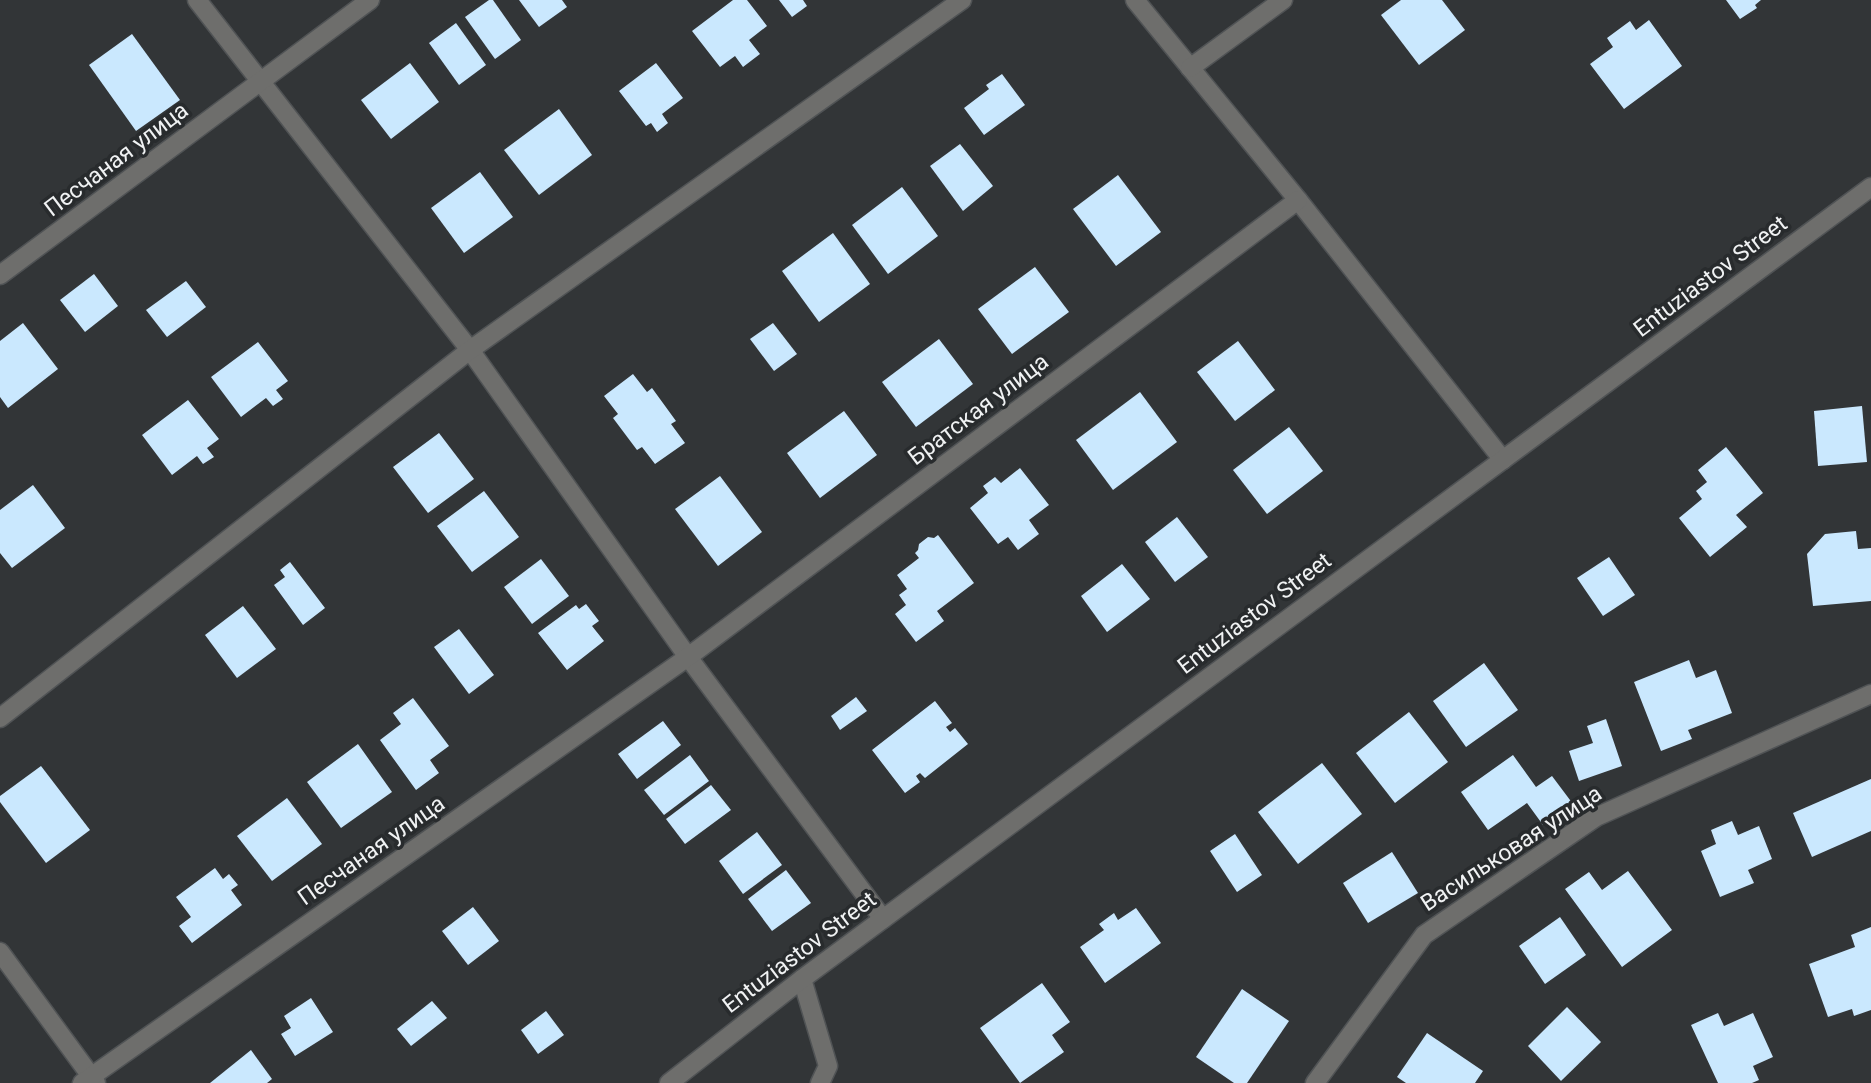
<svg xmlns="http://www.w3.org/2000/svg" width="1871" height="1083" viewBox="0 0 1871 1083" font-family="Roboto,sans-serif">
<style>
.building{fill:#cae8fe}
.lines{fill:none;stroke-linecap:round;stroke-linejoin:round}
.minor-casing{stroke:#505355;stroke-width:21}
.minor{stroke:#6e6e6c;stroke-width:18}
.labels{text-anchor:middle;stroke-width:7;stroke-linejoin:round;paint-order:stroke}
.street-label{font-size:23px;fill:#f0f2f3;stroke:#282b2d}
</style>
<rect width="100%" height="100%" fill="#323537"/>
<g class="building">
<path d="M489 0H493L521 40 495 59 465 17Z"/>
<path d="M519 0H562L567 7 539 27Z"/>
<path d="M733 0H747L767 26 749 40 760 54 743 67 735 56 720 67 692 31Z"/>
<path d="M779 0H803L807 6 792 17Z"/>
<path d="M1401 0H1442L1465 30 1419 65 1381 15Z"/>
<path d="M1726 0H1761L1755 5 1757 8 1740 19Z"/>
<path d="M1649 20 1682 66 1624 109 1590 64 1613 47 1607 38 1630 21 1636 30Z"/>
<path d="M456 23 486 65 459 85 429 43Z"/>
<path d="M132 34 180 100 136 131 89 65Z"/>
<path d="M410 63 439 102 391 139 361 100Z"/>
<path d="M656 63 683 98 662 114 668 123 657 132 651 123 646 126 619 91Z"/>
<path d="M1002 74 1025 105 984 135 964 108 989 89 986 85Z"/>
<path d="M559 109 592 155 539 195 504 150Z"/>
<path d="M960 144 993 186 963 211 930 166Z"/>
<path d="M480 172 513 217 464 253 431 208Z"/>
<path d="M1118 175 1161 232 1116 266 1073 209Z"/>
<path d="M902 187 938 236 888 274 852 225Z"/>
<path d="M833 233 870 284 819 322 782 271Z"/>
<path d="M1035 267 1069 312 1012 354 978 309Z"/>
<path d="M94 274 118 306 85 332 60 300Z"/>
<path d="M186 281 206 307 167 337 146 310Z"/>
<path d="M23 323 58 369 8 408 0 397V341Z"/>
<path d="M773 323 797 354 774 371 750 339Z"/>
<path d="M939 339 973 384 916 427 882 382Z"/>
<path d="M1238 341 1275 390 1235 421 1197 372Z"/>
<path d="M258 342 288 381 276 390 283 399 273 406 266 398 241 417 211 377Z"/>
<path d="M633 374 647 392 652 388 676 421 671 424 685 443 655 464 642 447 637 450 613 418 618 414 604 396Z"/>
<path d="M1140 392 1177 442 1113 490 1076 440Z"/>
<path d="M188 400 219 439 207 448 214 457 203 464 197 456 172 475 142 435Z"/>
<path d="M1862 406 1867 462 1818 466 1814 411Z"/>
<path d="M844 411 877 455 820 498 787 453Z"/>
<path d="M1289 427 1323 471 1267 514 1233 470Z"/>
<path d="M439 433 474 479 428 513 393 467Z"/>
<path d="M1726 447 1763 493 1736 515 1747 527 1710 557 1679 518 1702 499 1696 491 1707 482 1698 470Z"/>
<path d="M1020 468 1049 505 1029 520 1039 534 1018 550 1008 537 998 544 970 508 988 493 983 486 995 477 1001 483Z"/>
<path d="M720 476 762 532 718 566 675 509Z"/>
<path d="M33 485 65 528 12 568 0 553V510Z"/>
<path d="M484 491 519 537 472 572 437 526Z"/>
<path d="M1177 517 1208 557 1175 582 1145 542Z"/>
<path d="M1856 531 1858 549 1871 548V601L1813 606 1807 554 1825 534Z"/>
<path d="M938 535 974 583 937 611 944 621 916 642 895 614 906 605 899 595 907 589 897 575 919 558 915 553 918 550 919 544 928 537 934 538Z"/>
<path d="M1609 557 1635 595 1603 616 1577 578Z"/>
<path d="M541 559 569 596 532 624 504 587Z"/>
<path d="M290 562 325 608 303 625 274 585 285 577 280 570Z"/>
<path d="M1122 564 1150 599 1107 632 1081 596Z"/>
<path d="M586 604 599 621 592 626 604 641 567 670 538 633 576 605 579 609Z"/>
<path d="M243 606 276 649 237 678 205 635Z"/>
<path d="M459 629 494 675 469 694 434 647Z"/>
<path d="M1689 660 1696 678 1716 670 1732 713 1688 730 1692 739 1661 751 1634 682Z"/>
<path d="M1484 663 1518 710 1466 747 1433 701Z"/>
<path d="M856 697 867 711 840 730 831 716Z"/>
<path d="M413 698 449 746 430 760 439 773 416 790 380 740 401 724 393 713Z"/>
<path d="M935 701 952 723 946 727 950 732 955 728 968 744 925 778 920 773 916 776 920 782 905 793 872 750Z"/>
<path d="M1409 712 1448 762 1395 803 1356 753Z"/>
<path d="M1606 719 1622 766 1579 781 1569 751 1593 743 1587 726Z"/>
<path d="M663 721 681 745 637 779 618 754Z"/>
<path d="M358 744 392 792 341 828 307 782Z"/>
<path d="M690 755 709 781 664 815 644 790Z"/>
<path d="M1513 755 1536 787 1552 776 1573 804 1543 825 1527 803 1488 830 1461 792Z"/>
<path d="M1322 763 1362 814 1298 864 1258 812Z"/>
<path d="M41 766 90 830 46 863 0 802V796Z"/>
<path d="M1871 779V831L1812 857 1793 813Z"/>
<path d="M711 785 731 810 685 844 666 819Z"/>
<path d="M287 798 322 844 272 881 237 836Z"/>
<path d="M1732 821 1738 835 1759 826 1772 859 1748 870 1754 883 1720 897 1701 851 1716 844 1711 830Z"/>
<path d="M757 832 782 865 743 894 719 861Z"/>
<path d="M1235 834 1262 875 1237 892 1210 851Z"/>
<path d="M1392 852 1418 893 1368 923 1343 883Z"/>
<path d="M215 868 223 879 229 874 238 885 231 890 242 905 192 943 179 926 191 917 176 897Z"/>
<path d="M786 870 811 903 772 931 748 899Z"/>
<path d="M1628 871 1672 930 1622 967 1565 889 1589 872 1602 890Z"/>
<path d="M473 907 499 941 468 965 442 931Z"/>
<path d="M1136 908 1161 943 1105 983 1080 947 1104 930 1099 924 1114 913 1118 920Z"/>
<path d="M1560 917 1586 955 1545 984 1519 946Z"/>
<path d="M1871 927V1010L1854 1016 1852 1009 1828 1017 1809 964 1855 947 1851 935Z"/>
<path d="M1042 983 1070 1022 1052 1035 1064 1052 1020 1083 980 1028Z"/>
<path d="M1242 989 1289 1021 1247 1083H1234L1196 1057Z"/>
<path d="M311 998 333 1032 295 1056 281 1034 291 1028 284 1016Z"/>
<path d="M432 1001 447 1018 411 1046 397 1029Z"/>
<path d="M1567 1007 1601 1042 1561 1081 1528 1046Z"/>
<path d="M546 1011 564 1035 538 1054 521 1030Z"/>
<path d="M1718 1013 1724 1026 1753 1013 1773 1057 1753 1066 1759 1080 1752 1083H1718L1691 1025Z"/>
<path d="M1427 1033 1483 1071 1475 1083H1406L1397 1077Z"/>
<path d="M251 1050 272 1079 267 1083H210Z"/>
</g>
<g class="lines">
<defs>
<g id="minor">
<path d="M197 0 470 350 688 657 883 919"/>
<path d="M1135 0 1298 200 1503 460"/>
<path d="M1190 68 1283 0"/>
<path d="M0 275 370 0"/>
<path d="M0 718 470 350 962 0"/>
<path d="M0 952 96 1083"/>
<path d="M802 979 828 1066 820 1083"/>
<path d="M82 1083 688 657 1298 200"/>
<path d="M669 1083 802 979 1871 187"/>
<path d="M1315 1083 1424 935 1596 817 1871 694"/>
</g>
</defs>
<use href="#minor" class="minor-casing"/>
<use href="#minor" class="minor"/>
</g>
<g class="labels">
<g class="street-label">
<text transform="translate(116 159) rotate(-37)" y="8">Песчаная улица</text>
<text transform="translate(1710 276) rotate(-37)" y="8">Entuziastov Street</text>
<text transform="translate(978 409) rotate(-37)" y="8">Братская улица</text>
<text transform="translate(1254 613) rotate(-37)" y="8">Entuziastov Street</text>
<text transform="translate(1511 848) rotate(-33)" y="8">Васильковая улица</text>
<text transform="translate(371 850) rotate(-35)" y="8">Песчаная улица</text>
<text transform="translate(799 952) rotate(-37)" y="8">Entuziastov Street</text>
</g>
</g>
</svg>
